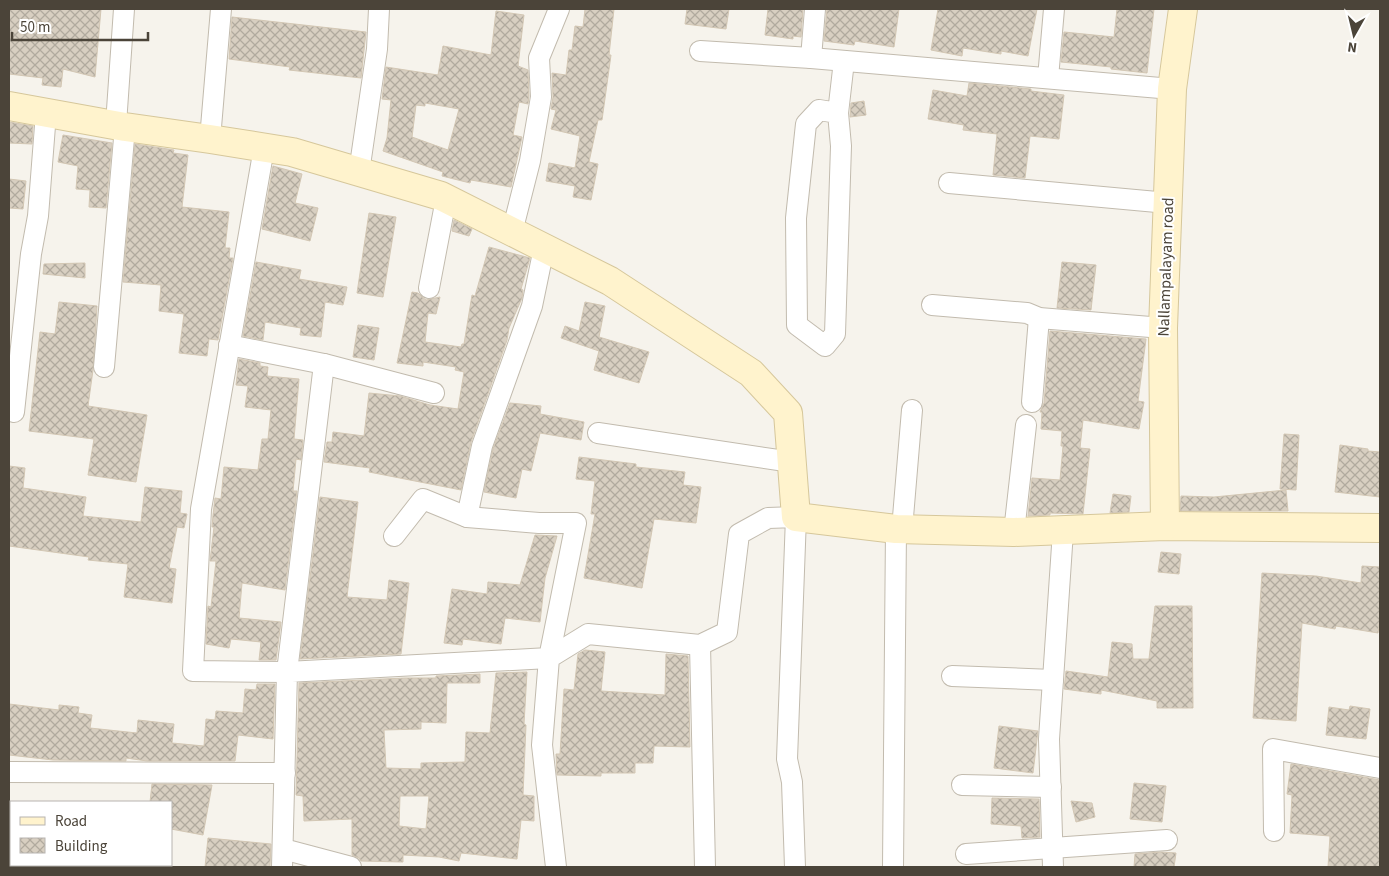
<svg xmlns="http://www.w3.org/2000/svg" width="1389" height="876" viewBox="0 0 1389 876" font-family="'Source Sans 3',sans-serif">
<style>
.building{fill:url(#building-cross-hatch);stroke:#d3c7b4;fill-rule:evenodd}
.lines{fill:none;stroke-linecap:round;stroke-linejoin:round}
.street-casing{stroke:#c2bbae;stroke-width:22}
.secondary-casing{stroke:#d6c79b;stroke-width:30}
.street{stroke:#fff;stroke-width:20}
.secondary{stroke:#fff3cd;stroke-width:28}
.labels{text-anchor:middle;stroke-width:4;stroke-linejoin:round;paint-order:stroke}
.street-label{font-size:16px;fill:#4b4439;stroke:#fff}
</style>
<defs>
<pattern id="building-cross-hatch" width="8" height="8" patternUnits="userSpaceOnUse" patternTransform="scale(1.25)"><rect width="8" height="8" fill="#d8cfc1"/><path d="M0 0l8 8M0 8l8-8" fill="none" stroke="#b1aa9e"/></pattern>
</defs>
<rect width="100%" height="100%" fill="#f6f3ec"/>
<g class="building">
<path d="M9 9H101L95 77 63 69 61 87 42 85 43 78 9 74Z"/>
<path d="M585 9H614L609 55H611L602 120H598L589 162 598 164 591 200 573 197 575 186 546 181 549 163 575 168 580 136 551 129 556 110 551 109 553 97 552 73 566 75 569 50H572L575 26 583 27Z"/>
<path d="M687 9H729L726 29 685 24Z"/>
<path d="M768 9H803L801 37 793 36V39L765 35Z"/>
<path d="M827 9H899L894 47 855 41 854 45 824 41Z"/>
<path d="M938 9H1037L1028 56 1001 51V54L963 48 962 56 931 50Z"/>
<path d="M1117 9H1154L1147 73 1111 69V67L1061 62 1064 32 1114 37Z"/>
<path d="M496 11 524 15 518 66 528 70 529 96 528 104 519 102 513 135 522 137 511 187 471 180 470 183 442 176 443 172 383 151 387 138 391 100 382 99 386 67 438 75 443 46 491 55ZM425 103 459 109 448 150 412 137 416 105 425 106Z"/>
<path d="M232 17 366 32 361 78 289 70 290 67 229 59Z"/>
<path d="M969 83 1031 89V91L1064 95 1059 139 1030 136 1025 178 993 175 997 134 963 130 964 125 928 119 933 90 967 96Z"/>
<path d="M864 101 866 115 850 117 851 103Z"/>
<path d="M9 122 33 126 32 144 9 143Z"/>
<path d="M63 135 112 143 106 208 89 207 90 190 76 189 78 166 58 162Z"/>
<path d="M135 144 174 150 173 153 188 155 182 207 229 212 225 248H230L229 258H233L218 340 209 339 207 356 179 353 184 314 159 311 161 285 123 282Z"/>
<path d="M273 166 302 174 295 203 318 208 310 241 262 229Z"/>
<path d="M9 179 26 181 23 209 9 208Z"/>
<path d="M369 213 396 217 383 297 357 293Z"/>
<path d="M454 220 472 229 469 236 452 231Z"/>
<path d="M489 247 530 258 521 289 523 290 522 298 509 328 507 340 471 442 461 490 369 472 370 468 324 462 327 442H332L333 432 364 436 369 393 400 396 430 405 458 409 464 372 455 370 456 367 423 362V366L397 363 412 292 418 293 422 297 426 300 440 297 436 314 428 313 425 342 461 347 462 344H464L472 295 475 296Z"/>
<path d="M256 262 301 270 299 279 347 287 343 305 325 302 321 337 300 335 301 328 265 322 263 340 243 336Z"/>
<path d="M1062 262 1096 265 1091 310 1057 308Z"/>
<path d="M85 263V278L43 274 44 264Z"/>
<path d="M59 302 97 306 93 370 88 406 147 415 136 482 88 475 94 439 29 431 40 332 55 334Z"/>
<path d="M585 302 605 306 599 337 649 352 639 383 594 370 599 351 561 338 565 326 579 331Z"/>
<path d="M358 325 379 328 374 360 353 357Z"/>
<path d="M1050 331 1146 339 1138 401 1144 402 1139 429 1083 420 1080 448 1090 449 1083 514 1050 513V515L1028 516 1032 478 1060 480 1063 446H1061L1062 431 1041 429 1042 412H1040L1044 403Z"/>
<path d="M239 359 260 363V366L268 367 267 376 299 379 294 439 303 440 301 460 296 459 293 491H297L285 590 242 583 239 618 281 622 276 660H259L261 642 231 639 229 648 206 644 208 606 211 607 216 561H210L214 527H212L213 515 215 498 221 499 224 467 258 470 262 439H268L271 410 245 407 248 386 236 385Z"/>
<path d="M510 403 541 406 540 414 584 422 581 440 540 433 531 471 522 469 516 498 484 492 493 449Z"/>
<path d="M1284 434 1299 435 1296 490 1280 489Z"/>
<path d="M1340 445 1368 449V451L1380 452V497L1335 492Z"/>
<path d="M579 457 636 464V467L685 472 683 485 701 487 696 523 654 519 642 588 584 578 595 514H591L595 481 576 479Z"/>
<path d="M9 466 25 468 23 488 86 497 83 516 141 522 145 487 182 491 180 513 187 514 184 528 177 527 169 568 176 569 172 603 124 597 128 564 88 560 89 557 9 546Z"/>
<path d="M1286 490 1288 511H1180L1181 496 1214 497Z"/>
<path d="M1113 494 1131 496 1129 512 1110 513Z"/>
<path d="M320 497 358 502 347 597 387 600 389 580 409 583 401 654 300 659Z"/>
<path d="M535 535 557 536 545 578 540 622 505 618 501 644 463 639 462 645 444 643 452 589 487 594 488 582 520 585Z"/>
<path d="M1161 552 1181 554 1179 574 1158 572Z"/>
<path d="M1362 566 1380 567V620L1378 633 1336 626 1335 629 1302 623 1296 721 1253 718 1262 573 1316 576 1361 583Z"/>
<path d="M1155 606H1192L1193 708H1157V701L1101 690V694L1064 689 1066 671 1108 677 1112 642 1132 644 1133 659H1149Z"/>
<path d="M585 650 605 652 601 691 665 695 666 654 688 656 690 747 654 746 653 763H635V773H601V776L557 775 556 754H560L564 689 574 690 578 654Z"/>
<path d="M527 672 524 724 526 725 523 795 534 796V821L521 820 517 859 461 853 459 861 439 857 403 855V862L361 861 359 858 352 855V819L304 821 303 796 296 795 299 683 405 678H436V676L480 674V683H447L446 723 421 722V729L384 730 386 768 421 769V763L465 762 466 732 490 733 496 673ZM400 796H429L426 829 399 826Z"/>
<path d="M257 684H275L273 739 238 735 235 761H147L126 758V761L53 760 9 755V704L59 710V705L79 707 78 713 92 715 90 728 137 733 138 720 174 724 172 743 204 746 206 719 215 720 216 711 243 713 245 689 256 690Z"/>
<path d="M1350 706 1370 709 1366 739 1326 735 1329 707 1349 710Z"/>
<path d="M999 726 1038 731 1033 773 994 768Z"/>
<path d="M1291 764 1380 780V867H1328L1330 836 1290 833 1292 795 1287 794Z"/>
<path d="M1134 783 1166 786 1162 822 1130 819Z"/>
<path d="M152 784 212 785 203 835 171 829V802H150Z"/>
<path d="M992 798 1039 799 1040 837 1022 838 1021 826 991 824Z"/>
<path d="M1071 801 1092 803 1095 817 1076 822Z"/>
<path d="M208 838 271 844 270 867H205Z"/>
<path d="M1161 852 1176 853 1174 867H1134L1135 854Z"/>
</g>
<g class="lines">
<defs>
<g id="street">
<path d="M700 51 811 58 1172 89"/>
<path d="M811 58 815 9"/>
<path d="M1048 78 1054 9"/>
<path d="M838 113 819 110 806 124 796 218 797 325 825 346 835 334 841 146 838 113 844 61"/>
<path d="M210 139 221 9"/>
<path d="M264 148 201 509 193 671 287 672 324 364 434 393"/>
<path d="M359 172 377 49 379 9"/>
<path d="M949 183 1168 203"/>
<path d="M512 232 530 161 541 97 539 58 559 9"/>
<path d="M429 288 446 199"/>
<path d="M932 305 1027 313 1039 318 1163 328"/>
<path d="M229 345 324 364"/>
<path d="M104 367 125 127 116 124 124 9"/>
<path d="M1032 402 1039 318"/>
<path d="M14 412 31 254 38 216 46 113"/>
<path d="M598 433 792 462"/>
<path d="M467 517 482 446 532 306 544 248"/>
<path d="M902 529 912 410"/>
<path d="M1014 532 1026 425"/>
<path d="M700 645 705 867"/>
<path d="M952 676 1053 680"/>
<path d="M9 772 285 773"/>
<path d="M962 785 1051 787"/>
<path d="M1274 831 1273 749 1380 768"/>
<path d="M283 849 351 867"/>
<path d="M966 854 1167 840"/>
<path d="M282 867 287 672 549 658 576 523H539L467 517 423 499 394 536"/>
<path d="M556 867 542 745 549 658 588 634 700 645 727 632 739 534 768 518 796 517 787 759 792 782 795 867"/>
<path d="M893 867 896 529"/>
<path d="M1053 867 1049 739 1063 531"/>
</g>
<g id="secondary">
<path d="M9 106 125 127 210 139 292 152 441 196 610 281 751 373 788 413 796 517 896 529 1014 532 1165 526 1380 528"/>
<path d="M1165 526 1163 328 1172 89 1183 9"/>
</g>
</defs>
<use href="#street" class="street-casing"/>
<use href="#secondary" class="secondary-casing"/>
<use href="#street" class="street"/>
<use href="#secondary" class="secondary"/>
</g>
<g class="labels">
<g class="street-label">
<text transform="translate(1165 267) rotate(-88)" y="6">Nallampalayam road</text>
</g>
</g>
<rect width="1389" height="876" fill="none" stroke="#4b4439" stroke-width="20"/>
<rect x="10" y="801" width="162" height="65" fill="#ffffff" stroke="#b7b4b0"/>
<rect x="20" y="817" width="25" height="8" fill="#fff3cd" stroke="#b7b4b0"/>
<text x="55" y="826" font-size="15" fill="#4b4439">Road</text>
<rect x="20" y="838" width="25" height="15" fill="url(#building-cross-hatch)" stroke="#b7b4b0"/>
<text x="55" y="851" font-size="15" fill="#4b4439">Building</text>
<g transform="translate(1354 35) rotate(188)" stroke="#ffffff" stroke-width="4" paint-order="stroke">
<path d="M0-4L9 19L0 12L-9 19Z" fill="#4b4439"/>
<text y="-8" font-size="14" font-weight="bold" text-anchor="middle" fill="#4b4439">N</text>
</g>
<path d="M12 32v8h136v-8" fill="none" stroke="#4b4439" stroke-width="2.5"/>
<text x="20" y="32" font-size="15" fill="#4b4439" stroke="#ffffff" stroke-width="4" paint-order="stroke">50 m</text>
</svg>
